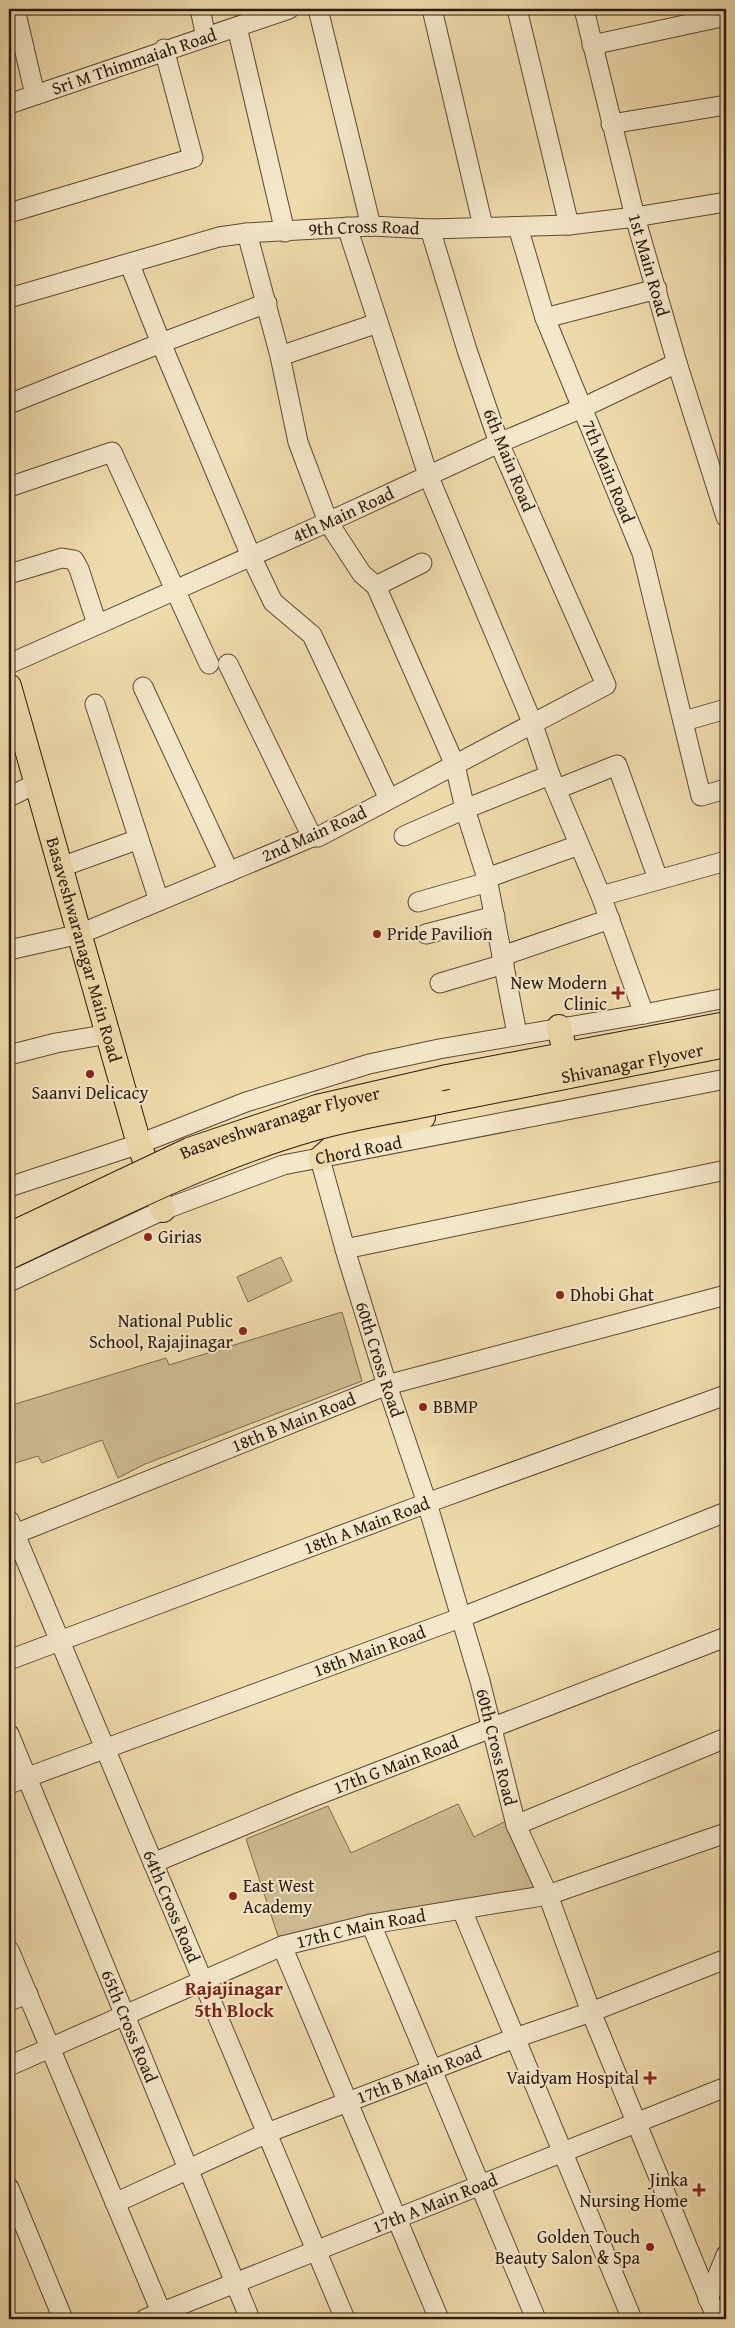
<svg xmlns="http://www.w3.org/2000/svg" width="735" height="2328" viewBox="0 0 735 2328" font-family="'Gentium Book Plus',serif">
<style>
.green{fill:#cebb91;stroke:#7c6a4e}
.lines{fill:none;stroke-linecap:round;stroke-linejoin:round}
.minor-casing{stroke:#5b4a33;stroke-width:21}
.major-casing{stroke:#2a190a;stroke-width:26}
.minor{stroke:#f5e8ca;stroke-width:19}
.major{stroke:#efdcad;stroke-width:24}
.major-bridge-casing{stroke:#2a190a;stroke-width:26;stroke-linecap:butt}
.major-bridge{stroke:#efdcad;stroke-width:24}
.poi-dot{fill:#8f2418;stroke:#f5e8ca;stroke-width:2}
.labels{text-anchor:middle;stroke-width:4;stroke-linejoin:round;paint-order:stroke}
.street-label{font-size:18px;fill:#2a190a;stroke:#f5e8ca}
.poi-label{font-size:18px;fill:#2a190a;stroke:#f5e8ca;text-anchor:start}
.neighbourhood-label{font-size:19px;font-weight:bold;fill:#7a1f14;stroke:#f5e8ca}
</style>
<rect width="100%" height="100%" fill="#efdcad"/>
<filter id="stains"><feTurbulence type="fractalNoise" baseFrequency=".004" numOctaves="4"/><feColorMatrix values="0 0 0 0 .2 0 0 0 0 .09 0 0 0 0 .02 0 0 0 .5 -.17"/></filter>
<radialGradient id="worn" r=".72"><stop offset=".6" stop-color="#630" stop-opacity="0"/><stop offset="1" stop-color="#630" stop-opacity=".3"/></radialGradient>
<g class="green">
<path d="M281 1257 292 1281 248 1302 237 1277Z"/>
<path d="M342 1312 362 1381 145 1464 118 1478 102 1440 42 1463 38 1456 9 1465V1406L166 1358 169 1365Z"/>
<path d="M458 1804 474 1837 506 1821 537 1889 280 1942 246 1839 328 1806 351 1853Z"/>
</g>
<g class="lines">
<defs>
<g id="minor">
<path d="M15 9 35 95"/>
<path d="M200 9 206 37"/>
<path d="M318 9 371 226"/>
<path d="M432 9 483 226"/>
<path d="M517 9 569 225"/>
<path id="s1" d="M584 9 635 217 677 363 726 517"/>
<path d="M237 27 285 232"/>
<path d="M592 45 726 16"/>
<path id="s2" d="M9 104 289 9"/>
<path d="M611 124 726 105"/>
<path d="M9 213 193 158 164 49"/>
<path d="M347 227 428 475 532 722 550 775 601 896 644 1014"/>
<path id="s3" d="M518 227 545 318 642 553 701 796 726 789"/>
<path d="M247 233 280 356 298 442 328 522 362 574 376 586 455 765 465 809 487 878 517 1034"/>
<path d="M130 265 161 343 251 556 273 602 312 635 389 799"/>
<path id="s4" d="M9 298 219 237 247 233 371 226 430 229 569 225 635 217 726 202"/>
<path d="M545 318 657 289"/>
<path d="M280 356 378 323"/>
<path d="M9 404 161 343 267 303"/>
<path d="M9 487 112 452 209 664"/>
<path d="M9 574 62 558 74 560 79 569 97 624"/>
<path d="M376 586 422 563"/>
<path id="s5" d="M9 664 328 522 499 443 582 408 677 363"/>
<path d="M228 664 312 837"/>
<path d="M143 687 229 872"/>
<path d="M95 704 159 901"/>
<path d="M684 721 726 709"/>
<path d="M557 789 617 765 658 879"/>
<path d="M9 797 37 783"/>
<path d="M404 836 465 809 550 775"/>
<path d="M61 867 139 839"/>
<path d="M487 878 579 845"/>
<path d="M601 896 726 861"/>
<path d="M418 902 488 882"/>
<path d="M426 934 495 916"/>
<path d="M9 950 80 934 312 837H318L606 685 499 443 467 350 430 229"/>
<path d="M502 956 610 919"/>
<path d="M440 983 504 964"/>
<path d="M9 1055 56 1043 109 1034"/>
<path id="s6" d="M320 1159 347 1256 387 1385 427 1503 480 1681 516 1825 548 1895 591 2012 717 2319"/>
<path d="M9 1187 139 1144 246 1102 369 1064 439 1049 644 1014 726 998"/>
<path d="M345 1249 726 1170"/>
<path id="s7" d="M9 1282 163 1210 283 1165 726 1079"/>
<path id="s8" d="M9 1520 345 2319"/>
<path id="s9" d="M15 1534 387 1385 726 1295"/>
<path id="s10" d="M9 1660 427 1503 726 1395"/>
<path id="s11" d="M9 1734 250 2319"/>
<path id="s12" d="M9 1784 460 1618 726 1512"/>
<path d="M516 1825 726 1738"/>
<path id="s13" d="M153 1863 305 1800 726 1637"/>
<path d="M462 1910 632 2319"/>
<path d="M371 1924 536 2319"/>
<path d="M282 1946 439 2319"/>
<path d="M9 1950 164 2319"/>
<path d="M9 2001 28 1994"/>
<path id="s14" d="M9 2066 282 1946 371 1924 548 1895 726 1833"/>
<path d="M9 2188 63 2319"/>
<path id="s15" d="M115 2203 267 2133 515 2038 591 2012 726 1959"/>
<path d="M708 2299 726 2255"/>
<path id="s16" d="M145 2319 726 2087"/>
</g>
<g id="major">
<path id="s17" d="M9 686 139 1144 163 1210"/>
<path d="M559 1027 566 1056"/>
<path d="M447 1077 726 1024"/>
<path id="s18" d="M438 1102 726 1045"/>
<path d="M320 1159 351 1131 423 1117"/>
</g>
</defs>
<use href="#minor" class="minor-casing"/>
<use href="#major" class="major-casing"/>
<use href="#minor" class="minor"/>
<use href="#major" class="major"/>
<defs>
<g id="major-bridge">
<path id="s19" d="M9 1235 189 1150 317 1107 447 1077"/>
<path d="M9 1257C108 1211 207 1159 312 1129 353 1117 397 1111 438 1102"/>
</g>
</defs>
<use href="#major-bridge" class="major-bridge-casing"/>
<use href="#major-bridge" class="major-bridge"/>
</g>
<g class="poi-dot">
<circle cx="377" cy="934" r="5"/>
<path d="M615.5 985.5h5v5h5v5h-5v5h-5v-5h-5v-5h5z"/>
<circle cx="90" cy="1074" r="5"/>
<circle cx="148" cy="1237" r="5"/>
<circle cx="560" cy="1295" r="5"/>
<circle cx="243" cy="1331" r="5"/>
<circle cx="423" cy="1407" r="5"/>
<circle cx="233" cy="1896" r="5"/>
<path d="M647.5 2070.5h5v5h5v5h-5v5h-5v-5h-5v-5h5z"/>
<path d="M696.5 2182.5h5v5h5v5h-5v5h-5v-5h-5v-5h5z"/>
<circle cx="650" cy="2247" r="5"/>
</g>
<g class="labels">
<g class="street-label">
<text dy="6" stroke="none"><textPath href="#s2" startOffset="132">Sri M Thimmaiah Road</textPath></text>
<text dy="6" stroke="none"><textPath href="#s4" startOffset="364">9th Cross Road</textPath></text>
<text dy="6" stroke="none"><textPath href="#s1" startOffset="264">1st Main Road</textPath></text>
<text transform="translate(509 460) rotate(68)" y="6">6th Main Road</text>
<text dy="6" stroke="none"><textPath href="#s3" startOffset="261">7th Main Road</textPath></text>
<text dy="6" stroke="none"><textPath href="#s5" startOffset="366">4th Main Road</textPath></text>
<text transform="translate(314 834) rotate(-24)" y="6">2nd Main Road</text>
<text dy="6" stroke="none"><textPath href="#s17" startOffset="274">Basaveshwaranagar Main Road</textPath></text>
<text dy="6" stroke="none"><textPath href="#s18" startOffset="198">Shivanagar Flyover</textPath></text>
<text dy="6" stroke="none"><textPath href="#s19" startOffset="294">Basaveshwaranagar Flyover</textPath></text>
<text dy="6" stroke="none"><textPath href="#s7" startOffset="375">Chord Road</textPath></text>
<text dy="6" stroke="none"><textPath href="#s6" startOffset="209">60th Cross Road</textPath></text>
<text dy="6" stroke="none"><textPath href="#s9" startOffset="300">18th B Main Road</textPath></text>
<text dy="6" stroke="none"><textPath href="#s10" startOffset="382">18th A Main Road</textPath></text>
<text dy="6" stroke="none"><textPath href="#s12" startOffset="384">18th Main Road</textPath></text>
<text dy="6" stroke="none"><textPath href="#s6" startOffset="614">60th Cross Road</textPath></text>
<text dy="6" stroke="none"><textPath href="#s13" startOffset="262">17th G Main Road</textPath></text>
<text dy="6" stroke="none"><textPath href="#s8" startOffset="419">64th Cross Road</textPath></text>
<text dy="6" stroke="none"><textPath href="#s14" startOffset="379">17th C Main Road</textPath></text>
<text dy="6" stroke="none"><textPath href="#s11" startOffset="316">65th Cross Road</textPath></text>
<text dy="6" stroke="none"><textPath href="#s15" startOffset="330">17th B Main Road</textPath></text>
<text dy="6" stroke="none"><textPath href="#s16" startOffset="312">17th A Main Road</textPath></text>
</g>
<g class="poi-label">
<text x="387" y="940">Pride Pavilion</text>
<text x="607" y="989" text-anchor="end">New Modern<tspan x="607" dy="21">Clinic</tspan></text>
<text x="90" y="1099" text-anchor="middle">Saanvi Delicacy</text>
<text x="158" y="1243">Girias</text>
<text x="570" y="1301">Dhobi Ghat</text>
<text x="233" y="1327" text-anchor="end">National Public<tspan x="233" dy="21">School, Rajajinagar</tspan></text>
<text x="433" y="1413">BBMP</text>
<text x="243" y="1892">East West<tspan x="243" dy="21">Academy</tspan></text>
<text x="639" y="2084" text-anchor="end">Vaidyam Hospital</text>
<text x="688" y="2186" text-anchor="end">Jinka<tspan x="688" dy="21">Nursing Home</tspan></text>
<text x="640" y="2243" text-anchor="end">Golden Touch<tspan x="640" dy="21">Beauty Salon &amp; Spa</tspan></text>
</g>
<g class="neighbourhood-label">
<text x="234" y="1995">Rajajinagar<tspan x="234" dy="22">5th Block</tspan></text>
</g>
</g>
<rect width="735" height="2328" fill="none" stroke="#efdcad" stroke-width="30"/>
<rect x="10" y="10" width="715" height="2308" fill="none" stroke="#2a190a" stroke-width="2.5"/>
<rect x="15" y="15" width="705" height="2298" fill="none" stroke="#2a190a"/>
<rect width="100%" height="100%" filter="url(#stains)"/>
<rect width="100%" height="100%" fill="url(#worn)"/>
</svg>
